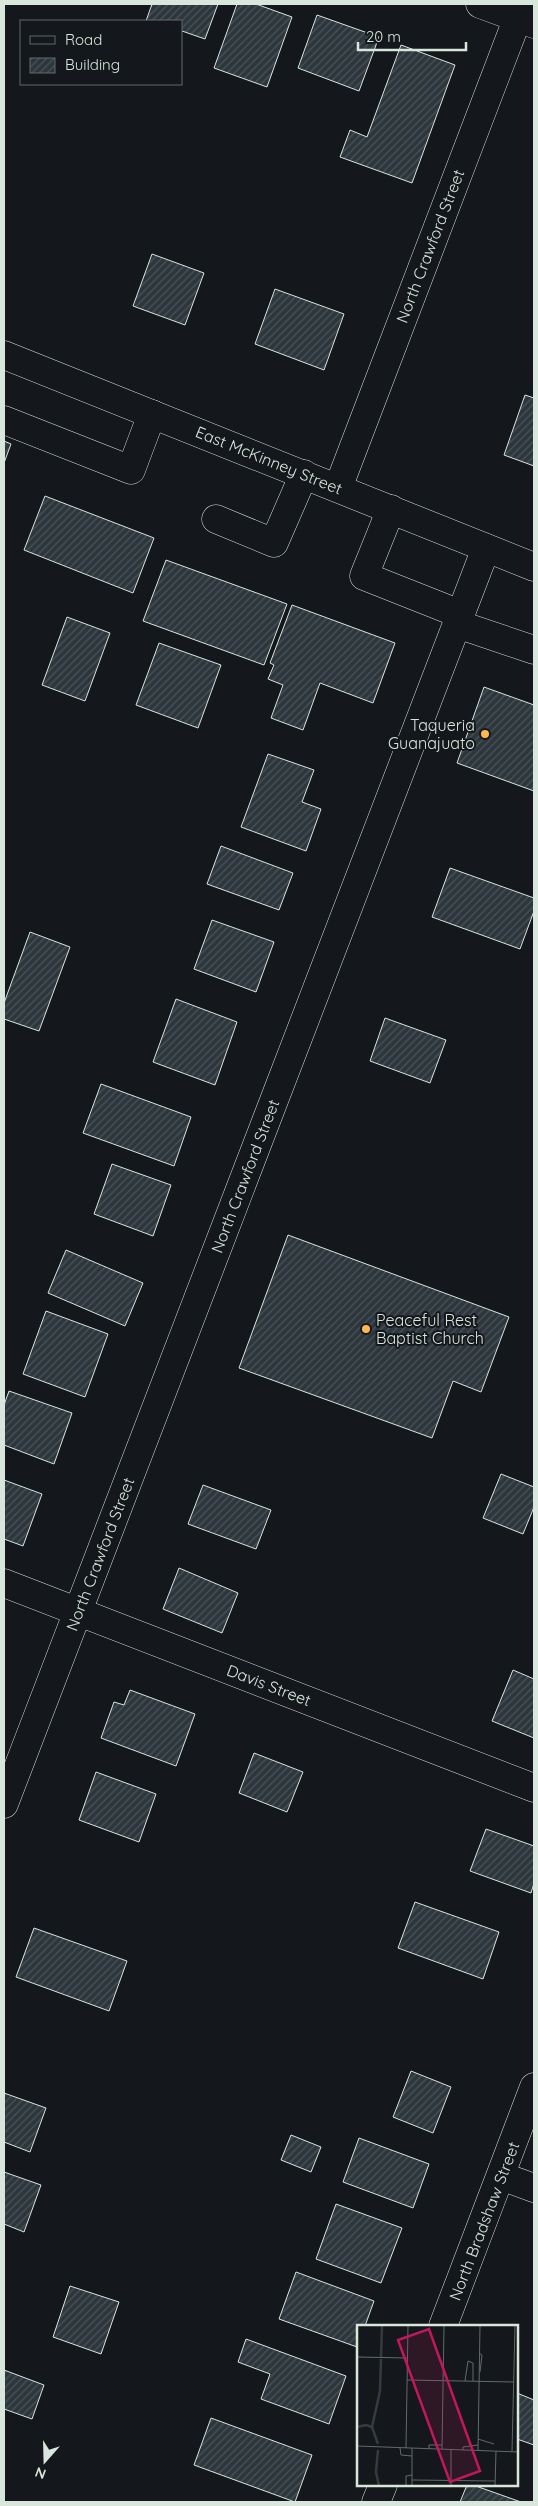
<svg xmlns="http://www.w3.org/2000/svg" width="538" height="2506" viewBox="0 0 538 2506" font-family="Quicksand,sans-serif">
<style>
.building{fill:url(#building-hatch);stroke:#d8e6dc}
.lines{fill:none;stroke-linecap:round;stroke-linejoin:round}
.minor-casing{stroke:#d8e6dc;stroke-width:29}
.major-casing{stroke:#d8e6dc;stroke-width:29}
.minor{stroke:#14181c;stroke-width:28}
.major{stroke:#14181c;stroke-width:28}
.poi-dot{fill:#ffb74d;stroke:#14181c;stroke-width:2}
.labels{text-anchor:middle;stroke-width:4;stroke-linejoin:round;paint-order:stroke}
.street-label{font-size:16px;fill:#d8e6dc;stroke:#14181c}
.poi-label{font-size:16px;fill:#d8e6dc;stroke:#14181c;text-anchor:end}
.inset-river{fill:none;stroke:#363b3e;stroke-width:2.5}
.inset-road{fill:none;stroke:#626a69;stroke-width:1}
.view{fill:#c2185b;fill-opacity:0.15;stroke:#c2185b;stroke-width:2.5}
.inset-edge{fill:none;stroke:#d8e6dc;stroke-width:2.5}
</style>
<defs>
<pattern id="building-hatch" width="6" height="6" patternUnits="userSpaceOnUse" patternTransform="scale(1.25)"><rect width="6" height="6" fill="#2c363c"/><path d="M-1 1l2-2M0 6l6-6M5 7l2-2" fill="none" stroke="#4a5358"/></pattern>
</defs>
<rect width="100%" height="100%" fill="#14181c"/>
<g class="building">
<path d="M152 4H218L205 39 182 31 181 34V21H146Z"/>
<path d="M237 4H256L292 17 267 87 214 68Z"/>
<path d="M317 15 379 37 359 91 298 68Z"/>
<path d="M401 45 455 65 412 183 340 157 350 130 367 137Z"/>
<path d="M152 254 204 273 185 325 133 306Z"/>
<path d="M275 289 344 314 324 370 255 344Z"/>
<path d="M525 395 534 398V466L504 455Z"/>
<path d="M4 441 11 444 4 463Z"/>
<path d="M45 496 154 538 133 593 24 550Z"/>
<path d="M166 560 287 604 264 665 143 621Z"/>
<path d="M292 605 395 643 373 703 320 683 303 730 271 718 283 685 268 679 274 665 270 663Z"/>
<path d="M67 617 110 633 85 701 42 685Z"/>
<path d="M159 643 221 665 198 728 136 705Z"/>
<path d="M484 687 534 705V791L457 763Z"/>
<path d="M268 754 314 770 302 802 321 809 306 851 241 827Z"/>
<path d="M221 846 293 873 279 910 207 884Z"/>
<path d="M450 868 534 898V911L520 949 432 917Z"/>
<path d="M212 920 274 942 256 992 194 969Z"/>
<path d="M30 932 70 947 39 1031 4 1019V1003Z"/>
<path d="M176 999 237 1022 215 1085 153 1062Z"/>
<path d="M385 1018 446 1040 430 1083 370 1061Z"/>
<path d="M101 1084 191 1117 174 1166 83 1133Z"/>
<path d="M112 1164 171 1185 153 1236 94 1214Z"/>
<path d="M288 1235 509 1317 481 1392 453 1381 432 1438 239 1368Z"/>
<path d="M66 1250 143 1283 125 1326 48 1293Z"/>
<path d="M46 1311 108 1334 85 1397 23 1374Z"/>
<path d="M9 1391 72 1413 54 1464 4 1445V1405Z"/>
<path d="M501 1474 534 1487V1507L523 1534 483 1518Z"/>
<path d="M4 1480 42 1494 23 1546 4 1539Z"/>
<path d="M203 1485 271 1510 256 1549 188 1524Z"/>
<path d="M179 1568 238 1593 222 1633 163 1609Z"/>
<path d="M513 1670 534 1679V1738L492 1721Z"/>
<path d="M130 1690 195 1714 176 1766 101 1738 114 1702 124 1705Z"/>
<path d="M254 1753 303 1772 287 1812 239 1793Z"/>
<path d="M96 1772 156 1794 139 1842 79 1820Z"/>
<path d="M486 1829 534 1846V1883L531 1893 470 1871Z"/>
<path d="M415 1902 499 1932 483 1979 398 1948Z"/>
<path d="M34 1928 127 1961 109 2011 16 1977Z"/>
<path d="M411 2071 451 2087 433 2133 393 2117Z"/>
<path d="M4 2093 46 2108 30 2152 4 2142Z"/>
<path d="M291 2135 321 2147 311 2172 281 2160Z"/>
<path d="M359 2138 429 2164 413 2208 343 2182Z"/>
<path d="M4 2172 41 2185 24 2232 4 2224Z"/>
<path d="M336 2204 402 2228 381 2283 316 2259Z"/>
<path d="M296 2272 374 2301 365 2326H358L357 2347 279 2319Z"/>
<path d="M70 2286 119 2302 101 2354 53 2337Z"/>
<path d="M246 2339 346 2376 329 2424 261 2399 270 2374 238 2362Z"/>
<path d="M4 2370 44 2385 32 2419 4 2409Z"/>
<path d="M517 2393 534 2400V2445L517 2439Z"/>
<path d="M211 2418 312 2455 295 2502 194 2465Z"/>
<path d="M467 2485H473L521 2502H460Z"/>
</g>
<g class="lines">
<defs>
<g id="minor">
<path d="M480 4 534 24"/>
<path d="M4 420 131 470 152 414"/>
<path d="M338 488 523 4"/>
<path d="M391 509 364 576 460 614"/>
<path d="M216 519 274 543 304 474"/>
<path d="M457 624 534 650"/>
<path d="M4 1583 534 1788"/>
<path d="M4 1804 486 548"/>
<path d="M501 2176 534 2188"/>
<path d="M443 2326 534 2087"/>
<path d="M376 2502 383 2485"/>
</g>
<path id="major" d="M4 355 534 567"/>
</defs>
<use href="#minor" class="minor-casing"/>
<use href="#major" class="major-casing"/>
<use href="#minor" class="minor"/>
<use href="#major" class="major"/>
</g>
<g class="poi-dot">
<circle cx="485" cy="734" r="5"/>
<circle cx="366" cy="1329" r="5"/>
</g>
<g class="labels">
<g class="street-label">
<text transform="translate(430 246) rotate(-69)" y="6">North Crawford Street</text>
<text transform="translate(269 460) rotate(22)" y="6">East McKinney Street</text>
<text transform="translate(245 1176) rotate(-69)" y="6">North Crawford Street</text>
<text transform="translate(100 1554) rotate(-69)" y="6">North Crawford Street</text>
<text transform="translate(269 1685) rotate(21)" y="6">Davis Street</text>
<text transform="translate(484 2221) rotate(-69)" y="6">North Bradshaw Street</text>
</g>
<g class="poi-label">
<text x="475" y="731">Taqueria<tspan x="475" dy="18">Guanajuato</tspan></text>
<text x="376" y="1326" text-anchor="start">Peaceful Rest<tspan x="376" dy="18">Baptist Church</tspan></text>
</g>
</g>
<g transform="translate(357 2325)">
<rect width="161" height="161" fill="#14181c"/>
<path class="inset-river" d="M24 32 25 0M0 102 9 100 15 102 21 119M15 102 23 66 24 34M21 125 19 147 22 161"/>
<path class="inset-road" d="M122 28 125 30 123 47M0 32 50 33M50 55 157 57M108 56 111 36 116 38V56M121 114 137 119M0 121 162 127M43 123 44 130 55 131M49 123 51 0M72 124V120H85M85 124 87 0M106 125V122L121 120M121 126 123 0M155 126 158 0M55 155 138 156M49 161V151L55 150M55 161V123M94 161V125M138 161 139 126"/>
<path class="view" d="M72 4 123 146 93 157 41 15Z"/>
<rect width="161" height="161" class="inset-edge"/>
</g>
<rect width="538" height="2506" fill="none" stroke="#d8e6dc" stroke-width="10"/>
<rect x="20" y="20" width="162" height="65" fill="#14181c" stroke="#626a69"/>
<rect x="30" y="36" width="25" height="8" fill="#14181c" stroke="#626a69"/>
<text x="65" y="45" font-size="15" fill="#d8e6dc">Road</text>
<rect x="30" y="58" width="25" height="15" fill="url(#building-hatch)" stroke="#626a69"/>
<text x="65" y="70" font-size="15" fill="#d8e6dc">Building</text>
<g transform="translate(45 2461) rotate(200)" stroke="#14181c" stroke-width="4" paint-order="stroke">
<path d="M0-4L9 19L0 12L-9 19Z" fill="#d8e6dc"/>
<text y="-8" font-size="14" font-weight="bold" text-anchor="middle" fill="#d8e6dc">N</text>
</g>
<path d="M358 42v8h108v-8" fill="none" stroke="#d8e6dc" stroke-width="2.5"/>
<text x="366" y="42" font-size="15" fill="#d8e6dc" stroke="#14181c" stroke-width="4" paint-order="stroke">20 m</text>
</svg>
